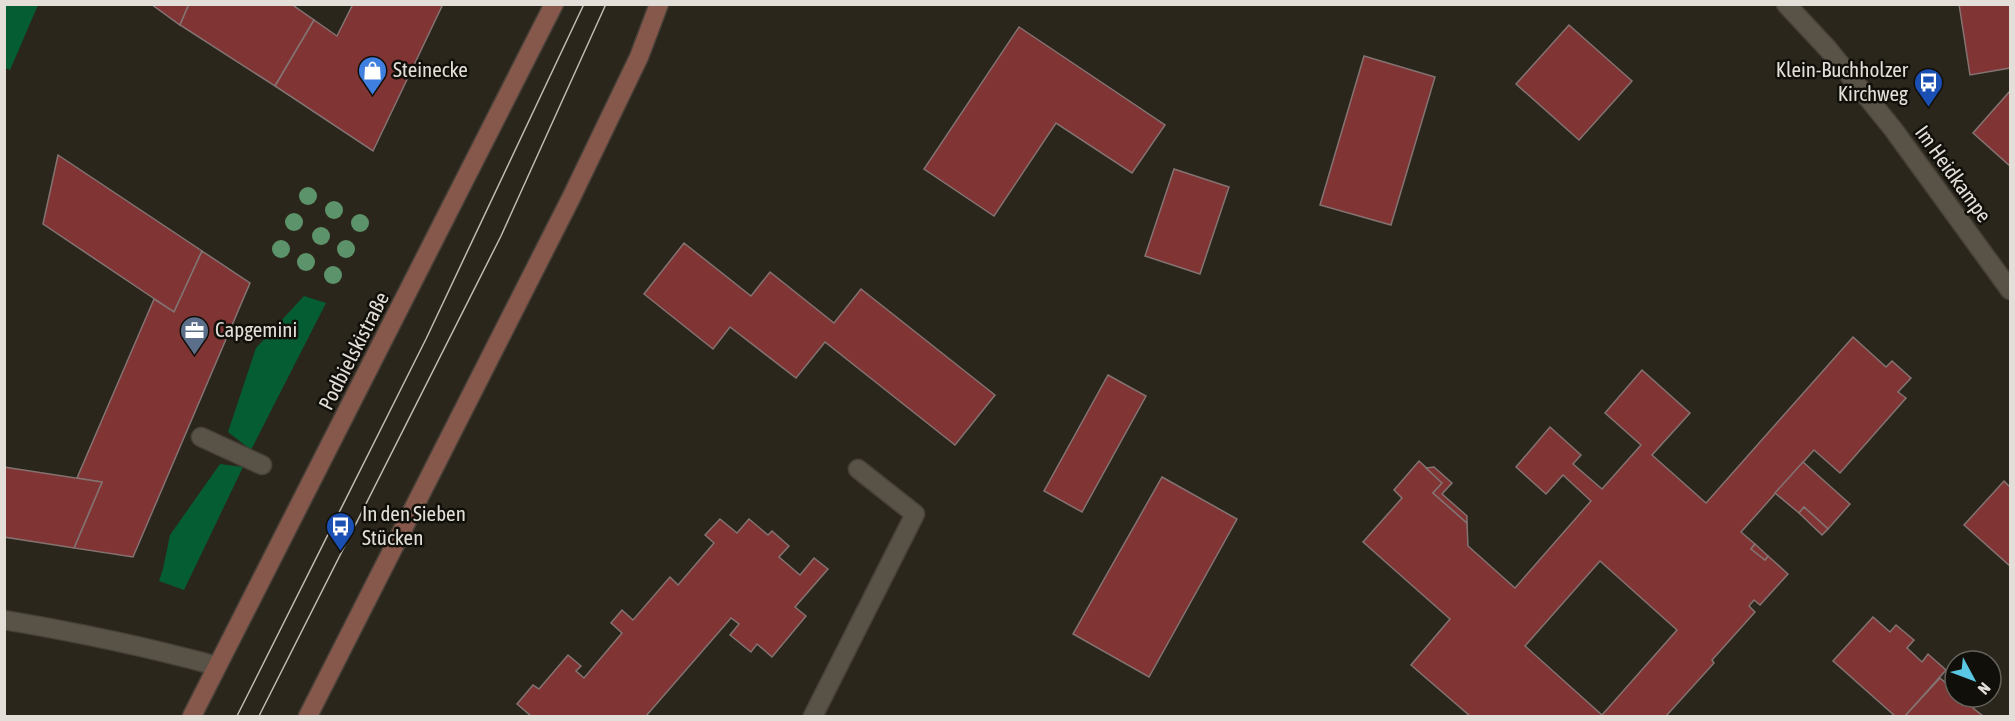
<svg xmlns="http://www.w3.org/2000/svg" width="2015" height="721" viewBox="0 0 2015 721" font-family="'Asap Condensed',sans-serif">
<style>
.green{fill:#055e33}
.building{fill:#803534;stroke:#837372;stroke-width:1.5;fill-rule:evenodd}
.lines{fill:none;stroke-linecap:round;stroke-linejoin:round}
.service-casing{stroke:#464038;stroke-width:21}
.minor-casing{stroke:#464038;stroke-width:21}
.tertiary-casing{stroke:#464038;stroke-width:21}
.secondary-casing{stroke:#464038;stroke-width:21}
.service{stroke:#595246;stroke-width:18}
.minor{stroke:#595246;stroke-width:18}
.tertiary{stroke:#595246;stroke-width:18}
.secondary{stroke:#86574b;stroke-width:18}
.tram{stroke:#bfbbb3;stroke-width:1.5}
.tree{fill:#5c936a}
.labels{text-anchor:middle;stroke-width:5;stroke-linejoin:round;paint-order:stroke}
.poi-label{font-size:21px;fill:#e3dfd8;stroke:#110f0a;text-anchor:start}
.street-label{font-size:21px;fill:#e3dfd8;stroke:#110f0a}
</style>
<rect width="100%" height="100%" fill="#2b261b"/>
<g class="green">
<path d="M5 4 38 5 10 70 5 68Z"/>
<path d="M304 296 326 303 251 450 228 432 256 348Z"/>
<path d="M220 464 243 467 184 590 159 581 163 569 170 535Z"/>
</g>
<g class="building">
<path d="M151 4H189L180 25Z"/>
<path d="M189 4H291L314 20 275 86 180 25Z"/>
<path d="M353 4H443L373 151 275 86 314 20 337 36Z"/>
<path d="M1959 4H2010V68L1970 75Z"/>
<path d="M1569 25 1632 81 1579 140 1516 84Z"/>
<path d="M1019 27 1165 125 1132 173 1056 123 994 216 924 169Z"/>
<path d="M1364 56 1435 77 1391 225 1320 205Z"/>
<path d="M2010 91V166L1973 133Z"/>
<path d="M58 155 202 251 174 312 43 224Z"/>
<path d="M1174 169 1229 187 1200 274 1145 256Z"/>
<path d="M684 243 751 296 770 272 834 323 861 289 995 395 955 445 825 342 796 378 730 327 713 349 644 294Z"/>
<path d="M202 251 250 283 133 557 74 548 102 482 77 478 154 299 174 312Z"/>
<path d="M1853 337 1886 367 1892 361 1911 378 1898 392 1906 398 1840 473 1814 450 1741 532 1755 544 1751 549 1765 560 1768 556 1788 574 1760 605 1754 600 1749 606 1755 612 1712 660 1714 663 1666 716H1470L1411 665 1450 619 1363 542 1402 498 1394 490 1419 461 1443 483 1433 493 1467 523 1468 546 1515 588 1591 501 1563 475 1546 494 1516 467 1550 427 1581 455 1573 464 1602 489 1641 445 1605 413 1642 370 1690 413 1652 455 1706 503ZM1600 561 1677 630 1602 715 1525 646Z"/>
<path d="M1108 375 1146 396 1082 512 1044 491Z"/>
<path d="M1803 462 1850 504 1828 529 1804 507 1799 513 1775 493Z"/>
<path d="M4 467 102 482 74 548 4 537Z"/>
<path d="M1434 467 1452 483 1442 494 1467 516V523L1433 493 1442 483 1426 468Z"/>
<path d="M1162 477 1237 519 1149 677 1073 634Z"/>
<path d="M2004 481 2010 487V566L1964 525Z"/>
<path d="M1804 507 1828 529 1822 535 1799 513Z"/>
<path d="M720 519 737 533 749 519 768 535 772 531 789 546 779 557 800 575 814 558 828 569 795 607 806 616 772 657 757 644 751 652 730 635 739 624 731 618 646 716H531L517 704 533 685 539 689 568 655 581 666 576 671 584 678 622 633 611 623 622 610 633 620 670 577 678 585 714 543 705 535Z"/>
<path d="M1755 544 1768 556 1765 560 1751 549Z"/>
<path d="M1873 617 1890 632 1896 625 1914 640 1907 648 1922 662 1928 654 1946 670 1905 716H1895L1833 661Z"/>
<path d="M1940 678 1955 691V697H1977L1981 701 1973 708 1983 716H1905Z"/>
</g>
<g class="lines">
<defs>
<path id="service" d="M201 437 262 465"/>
<g id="minor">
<path d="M4 620C76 632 147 647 217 666"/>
<path d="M813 716 915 514 858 469"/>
</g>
<path id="tertiary" d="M1786 4 1828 49 1893 129 2010 290"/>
<g id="secondary">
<path d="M192 716 554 4"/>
<path d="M308 716 571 198 639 57 659 4"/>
</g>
</defs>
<use href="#service" class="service-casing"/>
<use href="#minor" class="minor-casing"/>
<use href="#tertiary" class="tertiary-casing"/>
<use href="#secondary" class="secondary-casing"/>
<use href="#service" class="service"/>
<use href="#minor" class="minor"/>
<use href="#tertiary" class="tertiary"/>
<use href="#secondary" class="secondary"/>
<g class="tram">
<path d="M237 716 426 339 584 4"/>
<path d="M259 716 501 236 606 4"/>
</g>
</g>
<g class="tree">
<circle cx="308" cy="196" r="9"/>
<circle cx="334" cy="210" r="9"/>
<circle cx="294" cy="222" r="9"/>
<circle cx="360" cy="223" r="9"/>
<circle cx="321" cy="236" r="9"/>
<circle cx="281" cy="249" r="9"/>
<circle cx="346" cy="249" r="9"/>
<circle cx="306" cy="262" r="9"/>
<circle cx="333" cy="275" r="9"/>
</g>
<defs>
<symbol id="shop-pin" viewBox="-11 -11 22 30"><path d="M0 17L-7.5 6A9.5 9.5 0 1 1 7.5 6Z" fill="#3f7fe0" stroke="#110f0a"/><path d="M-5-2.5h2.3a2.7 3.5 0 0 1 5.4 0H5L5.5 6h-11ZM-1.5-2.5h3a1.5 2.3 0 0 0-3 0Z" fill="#fff"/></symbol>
<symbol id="bus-pin" viewBox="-11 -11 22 30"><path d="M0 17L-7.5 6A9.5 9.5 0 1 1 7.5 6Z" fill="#1a4fb4" stroke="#110f0a"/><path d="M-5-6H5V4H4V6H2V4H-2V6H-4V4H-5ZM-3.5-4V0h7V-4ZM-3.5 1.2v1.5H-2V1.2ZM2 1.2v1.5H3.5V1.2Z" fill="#fff"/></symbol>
<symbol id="office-pin" viewBox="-11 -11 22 30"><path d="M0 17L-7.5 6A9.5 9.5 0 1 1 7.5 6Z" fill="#5c6f8a" stroke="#110f0a"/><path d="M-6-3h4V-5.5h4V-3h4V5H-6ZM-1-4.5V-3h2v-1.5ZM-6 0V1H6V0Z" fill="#fff"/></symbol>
</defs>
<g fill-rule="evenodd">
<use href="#shop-pin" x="356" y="54" width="33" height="45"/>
<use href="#bus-pin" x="1912" y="66" width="33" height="45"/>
<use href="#office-pin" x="178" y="314" width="33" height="45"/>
<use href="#bus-pin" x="324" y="510" width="33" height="45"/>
</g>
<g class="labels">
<g class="poi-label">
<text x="393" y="77">Steinecke</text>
<text x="1908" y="77" text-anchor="end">Klein-Buchholzer<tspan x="1908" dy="24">Kirchweg</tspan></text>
<text x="215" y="337">Capgemini</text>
<text x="362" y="521">In den Sieben<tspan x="362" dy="24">Stücken</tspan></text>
</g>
<g class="street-label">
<text transform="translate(1953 174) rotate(54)" y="7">Im Heidkampe</text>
<text transform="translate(354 351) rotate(-63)" y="7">Podbielskistraße</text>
</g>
</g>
<rect width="2015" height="721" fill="none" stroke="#e3dfd8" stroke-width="12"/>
<g transform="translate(1973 679) rotate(131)"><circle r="28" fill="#110f0a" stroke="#65625c" stroke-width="1.5"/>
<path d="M0-4.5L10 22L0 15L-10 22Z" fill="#5ac8e5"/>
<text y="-9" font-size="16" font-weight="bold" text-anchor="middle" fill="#e3dfd8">N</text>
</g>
</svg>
